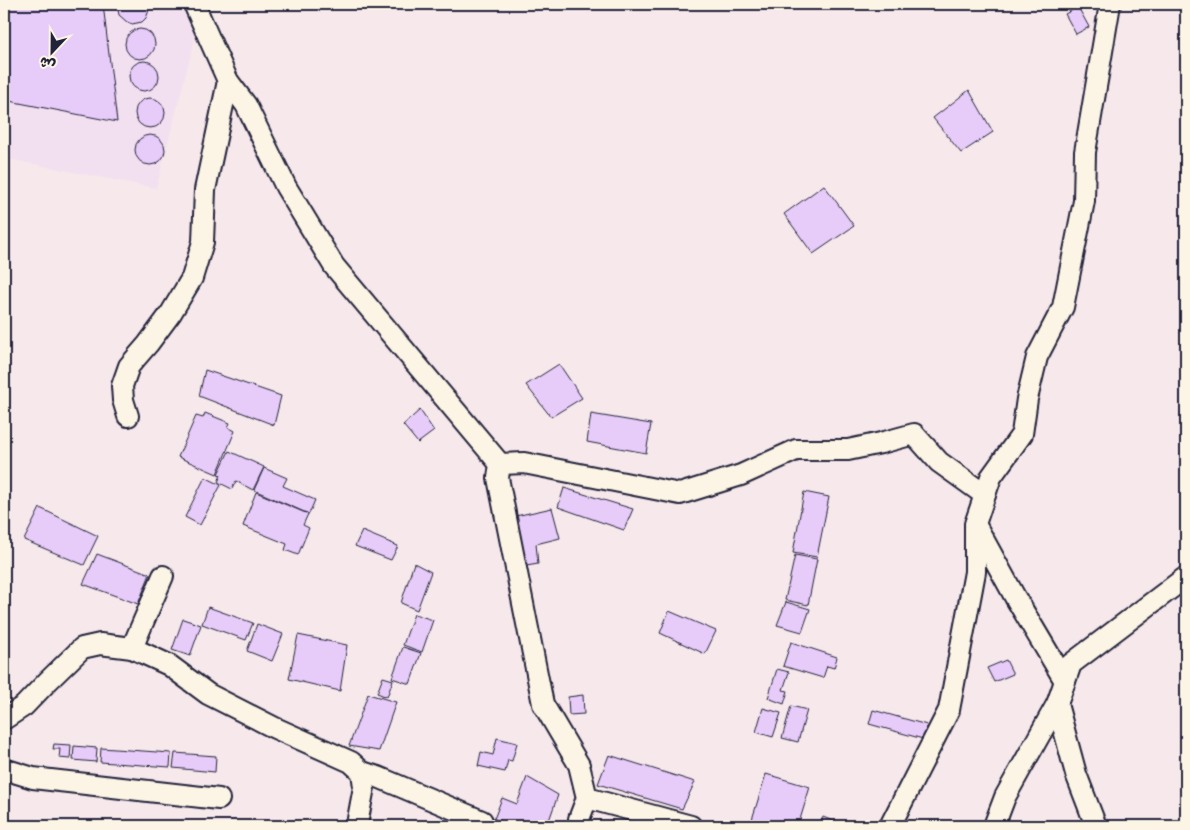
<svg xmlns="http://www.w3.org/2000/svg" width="1190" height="830" viewBox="0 0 1190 830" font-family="Dekko,'Playpen Sans Arabic',sans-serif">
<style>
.built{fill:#f2dfef}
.building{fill:#e7cbf9;stroke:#22223b}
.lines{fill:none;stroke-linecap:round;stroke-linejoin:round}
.minor-casing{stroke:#22223b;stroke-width:24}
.minor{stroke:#fcf5e5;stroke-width:20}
</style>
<rect width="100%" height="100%" fill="#f6e8eb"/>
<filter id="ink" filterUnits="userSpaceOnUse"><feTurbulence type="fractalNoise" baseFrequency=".02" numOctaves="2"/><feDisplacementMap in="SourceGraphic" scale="10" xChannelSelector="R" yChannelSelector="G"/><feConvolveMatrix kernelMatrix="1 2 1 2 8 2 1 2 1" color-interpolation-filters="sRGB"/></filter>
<g filter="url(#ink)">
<path class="built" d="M4 4H199L201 14 156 188 4 158Z"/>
<g class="building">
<path d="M4 4H103L117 122 4 100Z"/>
<path d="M119 4H149V8L148 13 146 18 142 22 132 24 127 22 119 15 118 10Z"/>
<path d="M1078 7 1089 27 1076 34 1065 14Z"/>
<circle cx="140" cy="44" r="15"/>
<circle cx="144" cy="76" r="15"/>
<path d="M969 90 993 132 961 153 933 118Z"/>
<circle cx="150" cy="113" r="15"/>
<circle cx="150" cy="150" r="15"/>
<path d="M824 185 854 226 813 254 784 214Z"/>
<path d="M559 364 582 398 551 417 526 385Z"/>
<path d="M205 370 281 396 274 425 199 396Z"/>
<path d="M420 410 434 431 418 443 403 425Z"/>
<path d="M205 413 230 423 228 427 235 431 217 474 178 457 196 416 203 418Z"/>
<path d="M591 414 651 424 646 453 587 442Z"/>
<path d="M229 451 264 467 253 490 236 481 232 489 218 482 221 475 218 474Z"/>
<path d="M264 468 287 478 283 486 315 500 309 514 254 490Z"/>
<path d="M205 477 221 485 200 525 185 517Z"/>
<path d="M564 488 633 509 624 530 558 507Z"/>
<path d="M256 492 308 514 303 525 309 528 298 555 285 550 287 544 243 526Z"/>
<path d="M804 492 829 497 817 557 793 553Z"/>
<path d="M40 508 98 536 84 565 24 540Z"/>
<path d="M552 508 560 538 536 544 538 564 521 567 511 517Z"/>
<path d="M362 531 398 546 391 560 355 546Z"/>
<path d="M97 554 150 574 138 604 83 584Z"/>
<path d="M795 555 817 559 808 605 785 600Z"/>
<path d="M414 563 431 572 417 610 401 603Z"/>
<path d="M786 602 810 609 802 632 777 625Z"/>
<path d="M208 607 253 623 246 640 202 624Z"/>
<path d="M669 611 716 631 705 654 660 633Z"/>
<path d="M414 614 433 620 422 652 403 645Z"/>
<path d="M183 619 201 625 190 656 172 650Z"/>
<path d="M257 624 283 634 272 661 247 651Z"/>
<path d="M298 635 347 645 340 691 289 679Z"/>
<path d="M791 642 837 657 834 668 827 666 823 678 783 666Z"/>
<path d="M403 647 421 653 410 684 392 678Z"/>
<path d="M1006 660 1013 674 994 682 987 668Z"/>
<path d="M777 669 789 672 783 690 788 691 784 704 768 698Z"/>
<path d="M383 677 393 680 387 697 377 693Z"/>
<path d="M368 694 396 702 379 751 349 746Z"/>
<path d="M583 695 584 714 569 715 568 697Z"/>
<path d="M791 706 807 710 798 742 782 738Z"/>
<path d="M763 708 781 713 773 737 756 732Z"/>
<path d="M873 710 927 725 923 739 869 724Z"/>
<path d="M497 738 517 743 512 761 508 760 505 772 478 766 481 752 493 755Z"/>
<path d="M54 744 71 745 70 759 59 758 60 749H53Z"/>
<path d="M74 746 97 748 96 762 73 760Z"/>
<path d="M101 748 171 753 170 767 100 762Z"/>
<path d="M175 753 216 756 215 772 173 768Z"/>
<path d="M609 755 695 782 682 809 598 784Z"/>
<path d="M766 774 810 787 798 826H750Z"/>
<path d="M527 777 558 795 547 826H518L494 819 502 798 517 804Z"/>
<path d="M823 817 843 825 842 826H819Z"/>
</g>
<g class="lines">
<defs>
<g id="minor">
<path d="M194 4 228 81 246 105 286 187 334 266 500 464 498 478 543 704 579 765 587 798 691 826"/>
<path d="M128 416 123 400 122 386 129 366 148 344 171 313 192 278 203 242 205 190 228 81"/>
<path d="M500 464 524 463 680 494 741 475 796 450H848L881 443 914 434 939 462 985 495"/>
<path d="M132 648 163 576"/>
<path d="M1065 681 1015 597 975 524 991 477 1022 434 1027 399 1037 357 1063 307 1084 201 1085 152 1110 4"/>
<path d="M1057 704 1076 774 1096 826"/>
<path d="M4 719 24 706 48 681 82 648 100 644 132 648 169 665 208 694 275 728 351 762 362 772 364 787 358 819V826"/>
<path d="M4 769 33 778 219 799"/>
<path d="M362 772 378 777 482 821"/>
<path d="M579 826V819L587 798"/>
<path d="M890 826 949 710 975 572V527"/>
<path d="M994 826 1005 797 1057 704 1071 664 1186 577"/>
</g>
</defs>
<use href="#minor" class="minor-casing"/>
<use href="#minor" class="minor"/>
</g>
</g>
<rect width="1190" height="830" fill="none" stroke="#fcf5e5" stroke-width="20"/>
<rect x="10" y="10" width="1170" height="810" fill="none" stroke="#22223b" stroke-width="2" filter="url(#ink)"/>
<g transform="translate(52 52) rotate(202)" stroke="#fcf5e5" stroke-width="4" paint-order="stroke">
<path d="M0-4L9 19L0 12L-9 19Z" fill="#22223b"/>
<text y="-8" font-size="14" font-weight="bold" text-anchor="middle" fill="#22223b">ش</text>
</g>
</svg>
